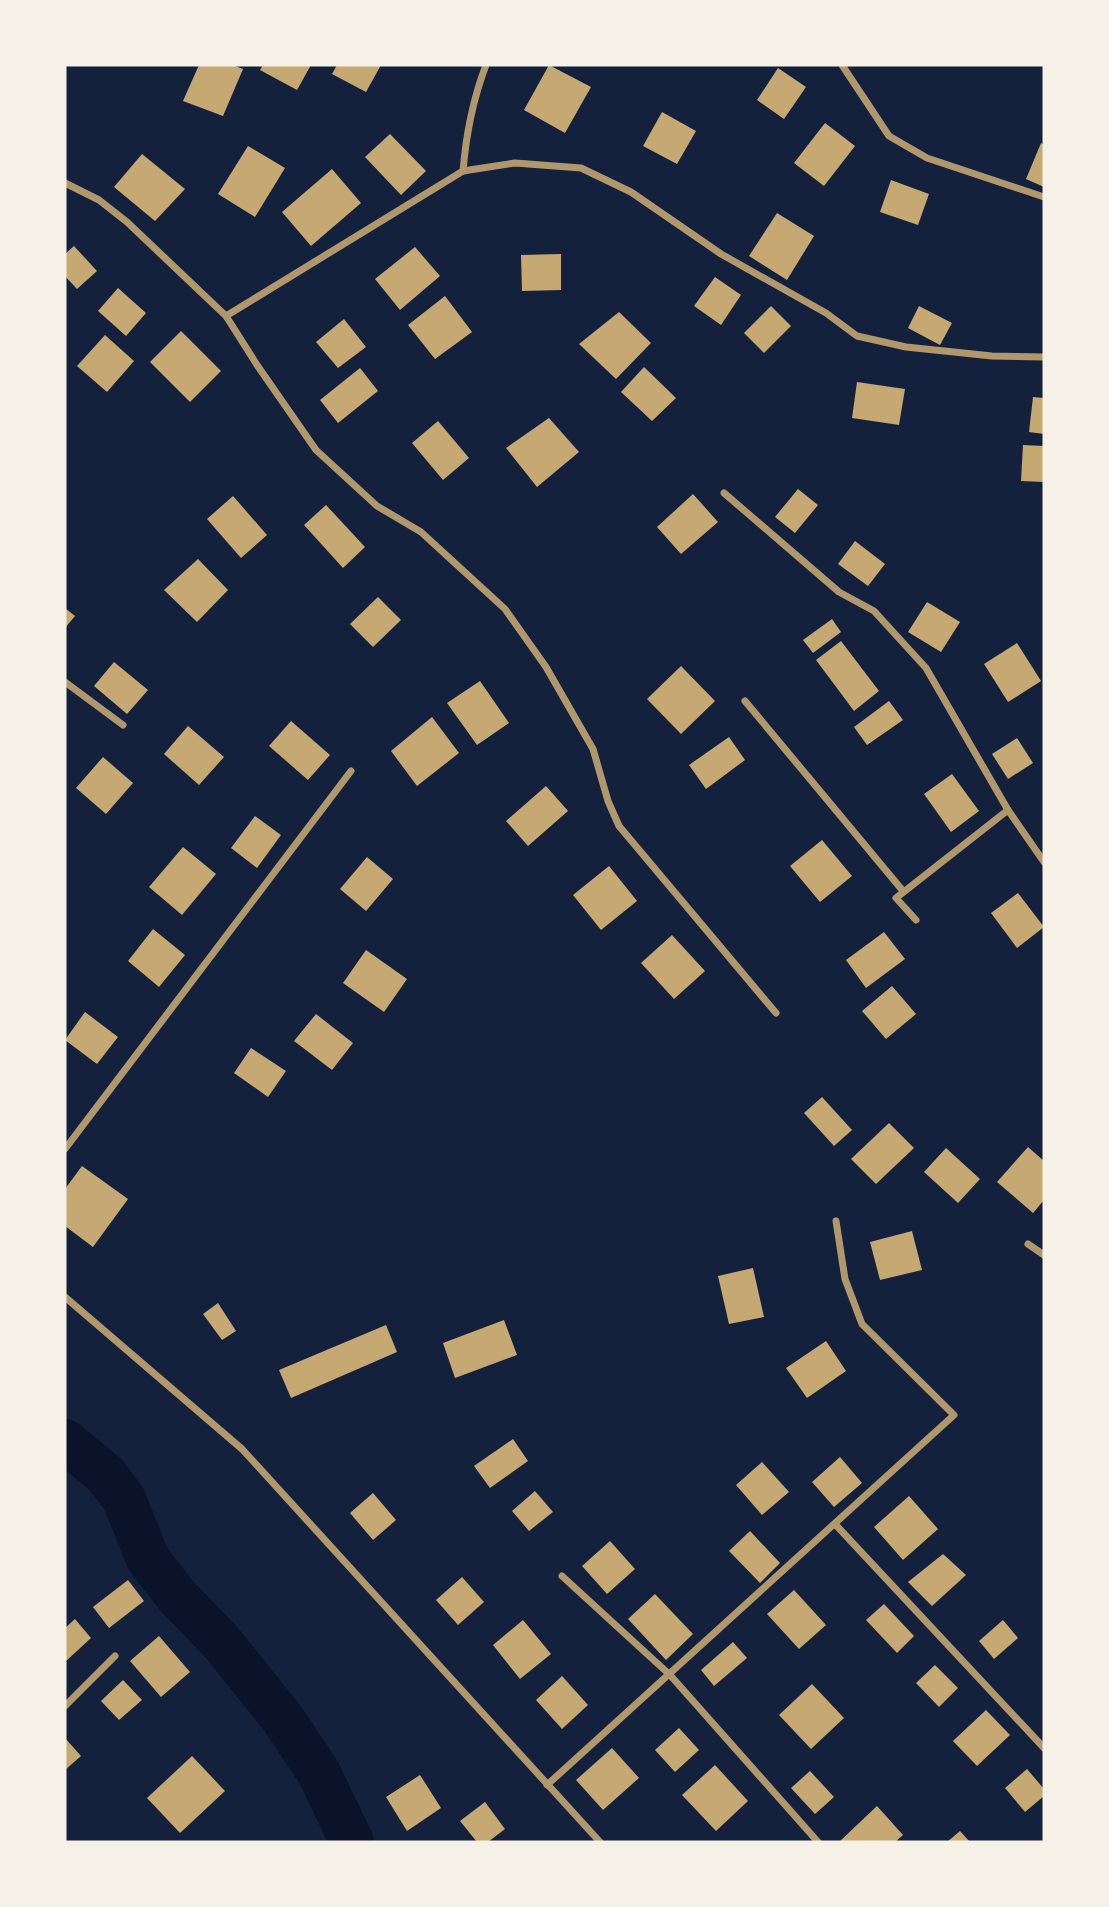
<svg xmlns="http://www.w3.org/2000/svg" width="1109" height="1907" viewBox="0 0 1109 1907" font-family="Rubik,sans-serif">
<style>
.lines{fill:none;stroke-linecap:round;stroke-linejoin:round}
.river{stroke:#0b132b;stroke-width:44}
.building{fill:#c6a872}
.minor{stroke:#b1986c;stroke-width:7}
</style>
<rect width="100%" height="100%" fill="#14213d"/>
<g class="lines">
<path class="river" d="M65 1441 106 1475 124 1499 148 1559 176 1595 222 1643 283 1719 319 1773 352 1842"/>
</g>
<g class="building">
<path d="M199 65H233L243 69 223 116 183 101Z"/>
<path d="M263 65H311L297 90 260 70Z"/>
<path d="M337 65H381L366 92 332 74Z"/>
<path d="M549 65 591 87 565 133 524 110Z"/>
<path d="M778 68 806 87 784 119 757 100Z"/>
<path d="M662 112 696 131 677 164 643 146Z"/>
<path d="M825 123 855 146 824 186 794 163Z"/>
<path d="M390 134 426 171 401 195 365 157Z"/>
<path d="M1041 143 1044 145V187L1026 179Z"/>
<path d="M248 146 285 168 255 217 218 194Z"/>
<path d="M142 154 185 189 155 221 114 187Z"/>
<path d="M332 169 361 203 311 246 282 212Z"/>
<path d="M891 180 929 194 918 225 880 212Z"/>
<path d="M777 213 814 236 787 280 749 256Z"/>
<path d="M74 246 97 271 77 289 65 276V254Z"/>
<path d="M415 247 440 276 400 310 375 279Z"/>
<path d="M561 254V290L522 291 521 255Z"/>
<path d="M715 277 741 295 721 325 694 306Z"/>
<path d="M118 288 146 313 126 336 98 311Z"/>
<path d="M445 296 472 332 435 359 408 325Z"/>
<path d="M771 306 791 326 764 353 744 333Z"/>
<path d="M919 306 952 323 940 345 908 328Z"/>
<path d="M619 312 651 343 616 379 579 344Z"/>
<path d="M344 319 366 347 338 368 316 342Z"/>
<path d="M181 331 221 371 190 402 150 362Z"/>
<path d="M105 335 134 361 107 392 77 366Z"/>
<path d="M644 367 676 398 652 421 621 392Z"/>
<path d="M360 368 378 391 338 423 320 400Z"/>
<path d="M857 382 905 389 899 425 852 418Z"/>
<path d="M1033 397 1044 398V434L1029 432Z"/>
<path d="M549 418 579 452 537 487 506 448Z"/>
<path d="M438 421 469 458 443 480 412 443Z"/>
<path d="M1023 445 1044 446V482L1021 481Z"/>
<path d="M798 489 818 505 795 533 775 517Z"/>
<path d="M693 494 718 522 681 554 657 527Z"/>
<path d="M233 496 267 535 241 558 207 519Z"/>
<path d="M326 505 365 547 343 568 304 525Z"/>
<path d="M855 541 885 564 868 586 838 564Z"/>
<path d="M198 559 228 590 197 622 164 590Z"/>
<path d="M378 597 401 620 373 647 350 624Z"/>
<path d="M927 602 960 622 941 652 908 632Z"/>
<path d="M65 608 75 616 65 628Z"/>
<path d="M832 619 841 632 813 653 803 640Z"/>
<path d="M841 641 879 691 854 711 816 660Z"/>
<path d="M1017 643 1041 681 1008 702 984 664Z"/>
<path d="M114 662 148 690 127 714 94 686Z"/>
<path d="M681 666 715 701 681 734 647 699Z"/>
<path d="M480 681 509 723 477 745 447 703Z"/>
<path d="M889 701 903 720 867 745 854 727Z"/>
<path d="M432 717 459 753 417 786 391 751Z"/>
<path d="M291 721 330 755 308 780 269 746Z"/>
<path d="M188 726 224 757 199 785 164 754Z"/>
<path d="M729 737 745 760 706 789 689 765Z"/>
<path d="M1017 738 1033 763 1008 779 992 754Z"/>
<path d="M103 757 133 783 106 814 76 788Z"/>
<path d="M952 774 979 811 951 832 924 794Z"/>
<path d="M546 786 568 811 528 846 506 821Z"/>
<path d="M255 816 281 835 257 868 231 848Z"/>
<path d="M822 840 852 876 820 902 790 866Z"/>
<path d="M183 847 216 874 182 915 149 887Z"/>
<path d="M367 857 393 879 366 911 340 889Z"/>
<path d="M609 866 637 901 601 930 573 895Z"/>
<path d="M1018 893 1044 927 1017 948 991 913Z"/>
<path d="M153 929 185 955 159 987 128 961Z"/>
<path d="M884 932 905 959 866 988 846 960Z"/>
<path d="M672 935 705 971 674 999 641 963Z"/>
<path d="M366 950 407 979 384 1012 343 983Z"/>
<path d="M892 986 916 1014 886 1039 862 1011Z"/>
<path d="M85 1012 118 1037 97 1064 65 1040Z"/>
<path d="M316 1014 353 1043 332 1070 294 1041Z"/>
<path d="M251 1048 286 1071 268 1097 234 1073Z"/>
<path d="M822 1097 852 1130 834 1146 804 1113Z"/>
<path d="M889 1123 914 1148 876 1184 851 1159Z"/>
<path d="M1028 1147 1044 1161V1200L1033 1213 997 1182Z"/>
<path d="M946 1148 980 1179 958 1203 924 1172Z"/>
<path d="M82 1166 128 1199 93 1247 65 1226V1189Z"/>
<path d="M912 1231 922 1270 880 1280 870 1242Z"/>
<path d="M753 1268 764 1317 729 1324 718 1276Z"/>
<path d="M218 1303 236 1331 222 1340 203 1314Z"/>
<path d="M504 1320 517 1355 455 1378 443 1343Z"/>
<path d="M386 1325 397 1352 291 1398 279 1370Z"/>
<path d="M826 1341 846 1371 807 1398 786 1368Z"/>
<path d="M513 1439 528 1461 490 1488 474 1466Z"/>
<path d="M840 1457 862 1483 834 1507 812 1482Z"/>
<path d="M762 1462 789 1492 762 1515 736 1485Z"/>
<path d="M535 1491 553 1512 529 1531 512 1511Z"/>
<path d="M373 1493 396 1520 373 1540 350 1513Z"/>
<path d="M909 1496 938 1529 903 1560 874 1527Z"/>
<path d="M750 1531 780 1563 760 1583 729 1551Z"/>
<path d="M610 1541 635 1569 607 1594 582 1566Z"/>
<path d="M943 1554 966 1575 932 1606 908 1582Z"/>
<path d="M462 1577 484 1602 458 1625 436 1600Z"/>
<path d="M128 1580 144 1601 109 1628 93 1607Z"/>
<path d="M794 1590 826 1625 799 1649 767 1614Z"/>
<path d="M655 1594 693 1634 666 1660 628 1619Z"/>
<path d="M884 1604 914 1636 897 1653 866 1620Z"/>
<path d="M75 1619 91 1638 65 1662V1628Z"/>
<path d="M523 1620 551 1654 520 1679 493 1645Z"/>
<path d="M1003 1620 1018 1638 994 1659 979 1641Z"/>
<path d="M159 1636 190 1672 161 1697 130 1661Z"/>
<path d="M733 1642 747 1658 714 1686 701 1670Z"/>
<path d="M935 1665 958 1688 939 1707 916 1683Z"/>
<path d="M562 1676 588 1705 562 1729 536 1700Z"/>
<path d="M123 1680 142 1700 119 1720 101 1701Z"/>
<path d="M812 1684 844 1718 811 1749 779 1715Z"/>
<path d="M986 1710 1010 1735 977 1766 953 1741Z"/>
<path d="M679 1728 699 1750 675 1772 655 1750Z"/>
<path d="M65 1738 81 1756 65 1770Z"/>
<path d="M612 1748 639 1778 603 1810 576 1780Z"/>
<path d="M192 1756 225 1791 180 1833 147 1798Z"/>
<path d="M715 1765 748 1801 716 1831 682 1795Z"/>
<path d="M1027 1769 1044 1789V1796L1025 1812 1005 1788Z"/>
<path d="M810 1771 834 1797 815 1814 791 1788Z"/>
<path d="M420 1775 441 1808 407 1831 386 1797Z"/>
<path d="M485 1802 505 1829 488 1842H477L460 1821Z"/>
<path d="M877 1806 903 1835 895 1842H839Z"/>
<path d="M960 1831 970 1842H947Z"/>
</g>
<g class="lines">
<g class="minor">
<path d="M842 65 889 136 927 158 1044 197"/>
<path d="M463 171 515 163 581 168 631 192 721 254 826 313 857 336 906 347 992 356 1044 357"/>
<path d="M65 183 99 200 127 222 226 316 257 365 316 450 377 506 421 532 505 609 546 667 593 749 608 801 619 826 776 1013"/>
<path d="M226 316 463 171C466 135 473 99 486 65"/>
<path d="M724 493 839 592 874 611 926 668 1008 810 1044 862"/>
<path d="M65 682 123 725"/>
<path d="M745 701 903 891"/>
<path d="M916 920 896 898 1008 810"/>
<path d="M65 1149 351 771"/>
<path d="M1028 1244 1044 1255"/>
<path d="M65 1297 242 1449 600 1842"/>
<path d="M835 1524 1044 1748"/>
<path d="M562 1576 670 1675 818 1842"/>
<path d="M65 1706 115 1656"/>
<path d="M547 1785 954 1415 862 1324 845 1279 836 1221"/>
</g>
</g>
<rect width="1109" height="1907" fill="none" stroke="#f6f1e7" stroke-width="133"/>
</svg>
